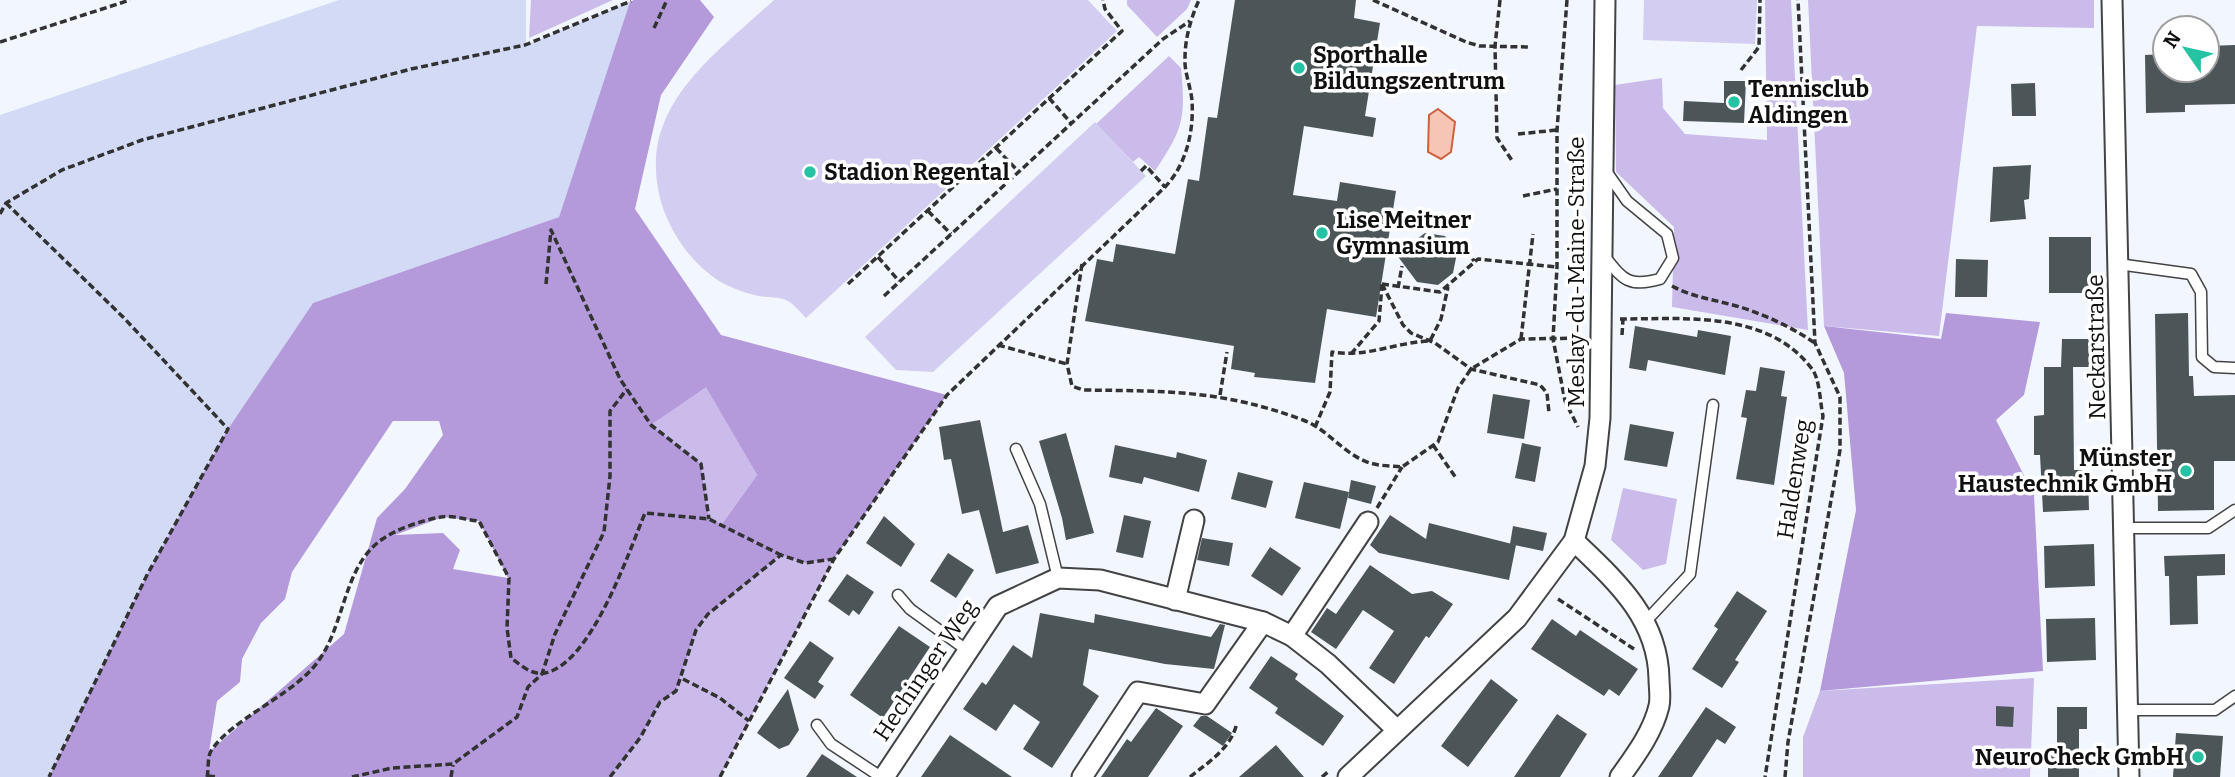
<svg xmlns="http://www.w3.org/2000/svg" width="2235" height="777" viewBox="0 0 2235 777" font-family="Bitter,serif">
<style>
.farmland{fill:#d2daf6}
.green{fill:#cbbbeb}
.forest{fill:#b49adb;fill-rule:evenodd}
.pitch{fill:#d4cdf2}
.water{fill:#f7c5b6;stroke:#cf613c;stroke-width:2}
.building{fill:#4c5659}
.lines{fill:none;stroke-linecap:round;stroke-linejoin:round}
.service-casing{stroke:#434343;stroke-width:13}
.minor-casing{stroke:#434343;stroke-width:23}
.path{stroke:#323232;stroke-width:3.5;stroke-dasharray:7 3.5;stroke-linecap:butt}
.service{stroke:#fff;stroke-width:10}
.minor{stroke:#fff;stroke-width:19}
.poi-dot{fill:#25c2a3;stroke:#fff;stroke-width:2.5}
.labels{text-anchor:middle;stroke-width:7;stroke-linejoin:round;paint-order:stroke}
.poi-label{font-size:23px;font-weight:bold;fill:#101010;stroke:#fff;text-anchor:start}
.street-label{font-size:23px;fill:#101010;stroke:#fff}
</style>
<rect width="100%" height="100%" fill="#f2f7ff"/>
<path class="farmland" d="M339 0H526V45L631 1 559 217 313 303 228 429 147 575 49 777H0V115Z"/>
<g class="green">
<path d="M531 0H613L529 38Z"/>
<path d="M1127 0H1191L1187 9 1157 37 1127 5Z"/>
<path d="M1765 0H1791L1808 330 1672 307 1674 227 1616 172 1615 85 1662 78 1663 108 1685 134 1767 140Z"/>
<path d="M1808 0H2094V28L1977 26 1939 336 1824 326Z"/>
<path d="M1169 56 1181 68C1186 119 1183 129 1155 171L1139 157 1133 162 1096 124Z"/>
<path d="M706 386 757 475 722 524 709 519 701 464 651 425Z"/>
<path d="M1623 488 1677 499 1666 564 1643 570 1611 540Z"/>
<path d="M781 555 805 563 834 559 720 777H610L640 738 660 702 676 691 696 630 708 614Z"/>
<path d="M2034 678 2030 777H1803V737L1820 691Z"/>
</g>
<g class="forest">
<path d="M634 0H700L714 17 661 95 635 209 721 335 947 395 834 559 805 563 781 555 708 614 696 630 676 691 660 702 640 738 610 777H49L147 575 228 429 313 303 559 217 630 2ZM706 387 757 475 722 524 709 519 701 464 651 425ZM393 421H439L443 435 405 489 377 518 344 634 209 752 217 701 240 682 242 659 261 623 285 599 292 572ZM443 517 479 521 508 578 453 569 460 550 443 533 395 535Z"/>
<path d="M1946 313 2040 322 2024 395 1996 420 2034 495 2043 671 1820 691 1856 510 1844 373 1824 326 1941 339Z"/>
</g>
<g class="pitch">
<path d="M774 0H1088L1117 31 806 318C800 312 793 303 786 300 776 296 764 298 754 295 743 292 729 287 719 281 693 264 675 239 664 211 630 112 710 59 774 0Z"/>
<path d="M1644 0H1757L1755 44 1643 40Z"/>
<path d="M1095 122 1146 176 933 372 896 370 865 337Z"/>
</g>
<path class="water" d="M1438 109 1455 122 1451 152 1441 159 1428 152 1429 115Z"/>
<g class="building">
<path d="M1235 0H1356L1354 18 1380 23 1365 116 1376 118 1373 137 1304 126 1293 195 1337 201 1340 182 1396 191 1376 317 1327 309 1315 383 1254 377 1255 373 1231 369 1234 346 1085 321 1097 259 1113 262 1116 244 1175 254 1188 179 1199 181 1208 117 1217 118Z"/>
<path d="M2235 45V104L2185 105V112L2146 113 2145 55 2165 54V70H2207V46Z"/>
<path d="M1724 81H1746L1744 123 1683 121 1684 101 1724 103Z"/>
<path d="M2035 83 2036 116H2012L2011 84Z"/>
<path d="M2031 165 2029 199 2024 200 2026 219 1990 222 1993 167Z"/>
<path d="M1425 233 1445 236 1457 253 1453 273 1438 285 1417 282 1396 254Z"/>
<rect x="2049" y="237" width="42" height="56"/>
<path d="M1956 259 1988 260 1987 297H1955Z"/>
<path d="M2188 313 2189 376H2193L2194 396 2235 395V461H2214V510L2158 511 2155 314Z"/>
<path d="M1635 326 1697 337 1698 330 1731 336 1725 375 1648 360 1646 371 1629 368Z"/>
<path d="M2062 339H2092L2091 367H2061Z"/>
<path d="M1760 367 1785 371 1781 396 1787 397 1774 485 1736 479 1747 418 1741 417 1746 390 1756 391Z"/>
<path d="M2044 367H2073L2074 470H2088L2089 510 2043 512 2040 455H2034V416L2044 415Z"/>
<path d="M1493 394 1530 400 1524 439 1487 433Z"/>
<path d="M980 420 1003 532 1028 525 1039 563 996 574 979 510 962 514 951 459 944 460 939 427Z"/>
<path d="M1630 424 1674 432 1667 467 1624 460Z"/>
<path d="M1066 433 1094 533 1066 540 1062 518 1039 441Z"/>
<path d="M1522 443 1541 447 1535 482 1515 478Z"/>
<path d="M1115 445 1176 458 1177 452 1207 460 1199 492 1144 477 1142 484 1109 477Z"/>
<path d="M1238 472 1273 481 1266 508 1231 499Z"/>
<path d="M1351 480 1376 486 1371 504 1348 498Z"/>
<path d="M1304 482 1349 492 1340 529 1295 518Z"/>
<path d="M1124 515 1151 521 1143 558 1116 552Z"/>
<path d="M1390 515 1426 539 1429 523 1516 545 1509 580 1379 553 1370 545Z"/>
<path d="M884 516 915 544 901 567 866 543Z"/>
<path d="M1513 526 1547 533 1543 551 1510 544Z"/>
<path d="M1202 538 1233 543 1229 566 1197 560Z"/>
<path d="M2094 544 2095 586 2045 588 2044 546Z"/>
<path d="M1270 547 1301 568 1282 596 1251 576Z"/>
<path d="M948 553 974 570 956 598 930 581Z"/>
<path d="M2225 554V575L2197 576 2198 624 2170 625 2169 576H2165L2164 556Z"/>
<path d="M1370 565 1412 594 1432 591 1453 604 1429 638 1426 636 1394 684 1369 668 1394 631 1363 610 1336 649 1311 632 1327 608 1336 614Z"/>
<path d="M847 574 874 592 859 615 853 610 849 616 828 601Z"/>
<path d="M1737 591 1767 611 1735 660 1739 662 1722 688 1692 669 1718 629 1714 626Z"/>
<path d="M1040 613 1094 623 1095 614 1211 637 1220 624 1225 625 1214 669 1165 664 1089 649 1083 685 1099 696 1052 768 1023 749 1040 722 1014 704 996 731 963 709 982 682 986 685 1013 645 1032 658Z"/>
<path d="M2095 618 2096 660 2047 662 2046 619Z"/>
<path d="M1552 619 1576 636 1580 630 1638 669 1619 696 1609 689 1604 696 1531 649Z"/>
<path d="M899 626 930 647 883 718 850 695Z"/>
<path d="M810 641 834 658 818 682 824 686 815 699 784 678Z"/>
<path d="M1271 656 1298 674 1295 679 1344 716 1323 746 1275 713 1278 708 1249 688Z"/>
<path d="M1491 679 1518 700 1468 767 1441 746Z"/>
<path d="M788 689 799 730 789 745 779 749 757 733Z"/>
<path d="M1996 706 2014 707 2013 727 1996 726Z"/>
<path d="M1706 707 1736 727 1725 744 1717 739 1692 777H1658Z"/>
<path d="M2057 707H2087V729H2079V777H2048V751H2057Z"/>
<path d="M1156 708 1183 726 1148 777H1101L1127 739 1131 742Z"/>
<path d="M1557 714 1587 734 1560 777H1514Z"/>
<path d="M1201 716H1207L1232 733 1223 746 1193 726Z"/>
<path d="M2176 733 2223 736 2220 777H2173Z"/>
<path d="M950 735 1012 777H921Z"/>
<path d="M1276 745 1304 777H1239Z"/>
<path d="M822 754 857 777H806Z"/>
</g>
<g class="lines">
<defs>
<g id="service">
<path d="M1605 257C1624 281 1629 287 1660 279L1673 258 1667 234 1627 201 1606 171"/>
<path d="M2118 264 2191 274 2201 292 2202 357 2214 367 2235 368"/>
<path d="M1016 449 1040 504 1058 578"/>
<path d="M2124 528H2208L2235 510"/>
<path d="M898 595 910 609 968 651"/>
<path d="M1646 621 1690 574 1713 405"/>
<path d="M2127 710H2215L2235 696"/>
<path d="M817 725 831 744 881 777"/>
</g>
<g id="minor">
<path d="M2112 0 2129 777"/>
<path d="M1574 541C1616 581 1658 618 1659 679 1659 687 1661 698 1659 706 1653 732 1635 756 1620 777"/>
<path d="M1175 600 1194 520"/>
<path d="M1292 636 1368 522"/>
<path d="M884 777 998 606 1058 578 1100 580 1263 622 1292 636 1328 664 1397 730"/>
<path d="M1082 777 1138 692 1205 704 1263 622"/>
<path d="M1348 777 1517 618 1574 541 1595 466 1600 418 1605 0"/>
</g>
</defs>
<use href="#service" class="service-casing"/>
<use href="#minor" class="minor-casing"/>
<g class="path">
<path d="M1373 0 1466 42 1480 46 1528 47"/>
<path d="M1500 0 1495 46 1497 138 1513 162"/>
<path d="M1567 0 1557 130V267L1553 339 1565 401 1578 427"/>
<path d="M654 28 667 0"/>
<path d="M0 42 130 0"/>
<path d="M1741 70 1759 47 1760 0"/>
<path d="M1049 98 1071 123"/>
<path d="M1518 134 1557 130"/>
<path d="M996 148 1018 171"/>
<path d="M1141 171 1146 166 1165 187"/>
<path d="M1523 196 1557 189"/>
<path d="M6 203 124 318 228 429 147 575 49 777"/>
<path d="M928 211 951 234"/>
<path d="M0 214 6 203 62 170 142 140 411 69 525 45 631 1"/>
<path d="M1461 241 1474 261"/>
<path d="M878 257 899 281"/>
<path d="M1082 264 1067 364 1072 386 1083 390C1166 391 1223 390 1303 420 1328 429 1344 455 1370 463 1380 466 1392 466 1402 467L1438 442 1458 388 1471 369 1521 339 1584 338"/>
<path d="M546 284 551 230 620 379 651 425 701 464 709 519"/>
<path d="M848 284 1122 31 1105 9 1103 0"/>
<path d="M1382 284 1403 325 1411 333 1435 343 1471 369 1540 385 1547 393 1549 413"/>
<path d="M1382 284 1440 292 1478 259 1557 267"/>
<path d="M1672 286C1694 298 1717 300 1740 307 1768 316 1791 327 1815 343"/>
<path d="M1398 288 1402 266"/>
<path d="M884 296 1163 39 1190 21"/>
<path d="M1620 319C1684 319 1768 310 1812 369 1820 379 1820 403 1823 416L1765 777"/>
<path d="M1622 335 1623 319"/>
<path d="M1521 339 1533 234"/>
<path d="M998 345 1067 364"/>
<path d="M1351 354 1379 321 1382 285"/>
<path d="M1220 395 1227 352"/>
<path d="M1315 427 1330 392 1332 352C1365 358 1397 342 1430 341L1441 319 1448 287"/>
<path d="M1433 445 1456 478"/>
<path d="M1377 508 1402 467"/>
<path d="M1558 599 1634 649"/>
<path d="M683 679 720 698 749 721"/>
<path d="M208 776 218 777"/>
<path d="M207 777C209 769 207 758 211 751 229 722 285 698 311 670 346 633 340 570 381 540 396 529 423 520 441 517 453 515 467 520 479 521L509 578 507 628 511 658C521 665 532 676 545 673 591 664 628 554 645 513L709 519 781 555"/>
<path d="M352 777 392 768 453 764 517 717 528 687 542 674 555 634 604 532 610 476V411L627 389"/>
<path d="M451 777 453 765"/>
<path d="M610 777 640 738 660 702 676 691 696 630 708 614 781 555 805 563 834 559"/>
<path d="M720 777 834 559 947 395 1165 187C1186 165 1194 132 1192 101 1191 87 1184 72 1185 58 1185 38 1191 18 1199 0"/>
<path d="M1190 777C1210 761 1231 748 1237 723"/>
<path d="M1322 777 1329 771"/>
<path d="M1785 777 1788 742 1840 450V397L1815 343 1798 0"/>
</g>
<use href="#service" class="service"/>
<use href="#minor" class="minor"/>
</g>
<g class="poi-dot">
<circle cx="1299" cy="68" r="7"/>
<circle cx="1734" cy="102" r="7"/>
<circle cx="810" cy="172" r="7"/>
<circle cx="1322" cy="233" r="7"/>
<circle cx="2186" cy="471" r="7"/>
<circle cx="2198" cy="757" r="7"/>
</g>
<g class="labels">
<g class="poi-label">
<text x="1313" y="63">Sporthalle<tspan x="1313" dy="26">Bildungszentrum</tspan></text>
<text x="1748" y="97">Tennisclub<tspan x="1748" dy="26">Aldingen</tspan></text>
<text x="824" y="180">Stadion Regental</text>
<text x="1336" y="228">Lise Meitner<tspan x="1336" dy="26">Gymnasium</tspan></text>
<text x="2172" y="466" text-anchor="end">Münster<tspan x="2172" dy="26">Haustechnik GmbH</tspan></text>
<text x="2184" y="765" text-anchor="end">NeuroCheck GmbH</text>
</g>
<g class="street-label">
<text transform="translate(1576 272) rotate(-90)" y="8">Meslay-du-Maine-Straße</text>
<text transform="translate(2096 347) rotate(-91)" y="8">Neckarstraße</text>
<text transform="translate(1794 479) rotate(-81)" y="8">Haldenweg</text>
<text transform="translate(925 670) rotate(-56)" y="8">Hechinger Weg</text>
</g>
</g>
<g transform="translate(2186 49) rotate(304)"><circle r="33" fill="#ffffff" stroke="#9f9f9f" stroke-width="2"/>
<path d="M0-5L12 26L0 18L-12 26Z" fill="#25c2a3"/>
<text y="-10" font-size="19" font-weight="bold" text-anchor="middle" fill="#101010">N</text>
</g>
</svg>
